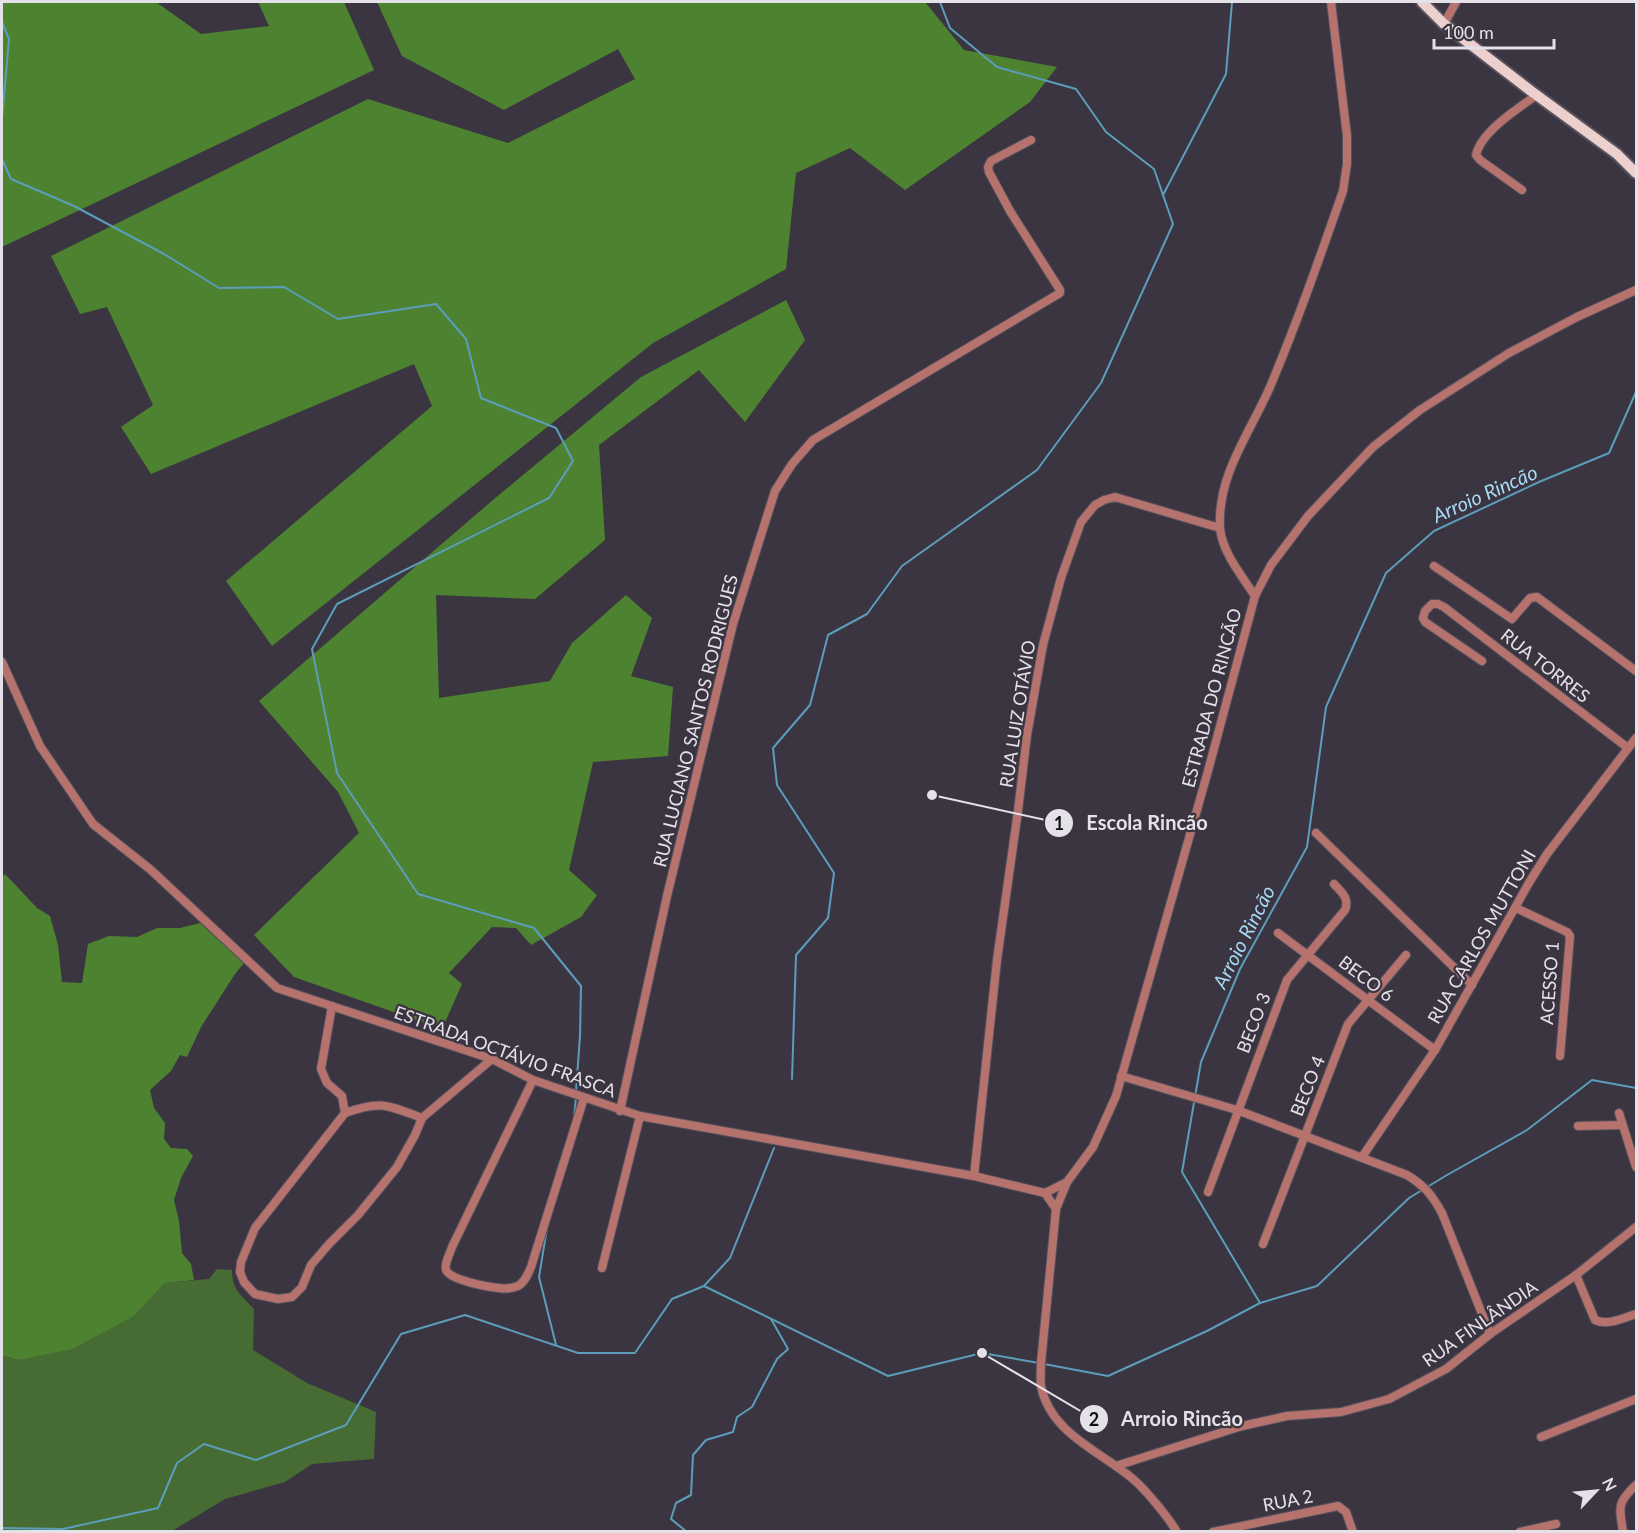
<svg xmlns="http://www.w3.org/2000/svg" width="1638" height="1533" viewBox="0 0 1638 1533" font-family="Lato,sans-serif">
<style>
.green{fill:#466c33}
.forest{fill:#4d8330}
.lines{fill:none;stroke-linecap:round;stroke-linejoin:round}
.stream{stroke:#5c9dbb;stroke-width:2}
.minor-casing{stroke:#56515c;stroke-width:10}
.major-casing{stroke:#56515c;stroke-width:14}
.minor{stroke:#b6736d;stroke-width:8}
.major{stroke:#ecd0cd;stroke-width:10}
.labels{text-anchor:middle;stroke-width:4.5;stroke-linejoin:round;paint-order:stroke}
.street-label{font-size:18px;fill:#e5e1e9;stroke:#3b3541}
.water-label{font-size:20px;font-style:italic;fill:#a7d9f4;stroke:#3b3541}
.leader{fill:none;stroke:#e5e1e9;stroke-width:2}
.callout-dot{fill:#e5e1e9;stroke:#3b3541;stroke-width:2}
.mark-label{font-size:18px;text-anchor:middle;font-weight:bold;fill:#111}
.callout-label{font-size:20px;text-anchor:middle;font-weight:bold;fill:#e5e1e9;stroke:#3b3541;stroke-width:4.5;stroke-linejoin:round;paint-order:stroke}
</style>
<rect width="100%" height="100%" fill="#3b3541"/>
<path class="green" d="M217 1269 232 1270C232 1290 241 1295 254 1309L253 1350 307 1383 376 1412 374 1459 312 1464 285 1482 225 1499 172 1531H2V1355L18 1360 134 1316 165 1283 209 1279Z"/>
<g class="forest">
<path d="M2 2H156L201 34 269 26 258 2H344L374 70 2 247Z"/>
<path d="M377 2H925L964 50 1057 67 1030 102 905 190 850 148 796 173 786 269 653 343 272 646 226 581 432 406 414 364 151 474 121 427 153 405 107 307 80 314 51 256 368 99 508 143 635 79 618 49 504 110 402 56Z"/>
<path d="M786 300 805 340 745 422 699 370 599 445 605 540 535 599 436 595 439 698 550 681 572 643 626 595 652 618 631 676 673 687 668 756 593 762 569 870 597 895 581 917 531 945 516 928 492 927 449 973 462 984 442 1029 294 977 254 935 359 833 338 792 259 701 494 499 641 377Z"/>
<path d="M5 874 37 908 50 916 58 945 62 982 82 983 88 944 109 936 137 937 157 928H180L200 923 244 963 235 974 201 1027 187 1057 180 1055 171 1071 150 1090 154 1108 165 1123 164 1139 171 1148 187 1149 193 1156 181 1178 174 1200 179 1221 182 1253 191 1264 194 1280 165 1283 134 1316 72 1349 18 1360 2 1355V877Z"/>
</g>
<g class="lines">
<g class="stream">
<path d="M2 22 9 39 2 119"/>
<path d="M2 159 11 179 74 206 164 254 219 288 284 287 338 319 436 304 466 339 481 398 556 428 573 461 549 498 337 604 312 649 337 773 418 894 534 928 581 986 580 1036 576 1091"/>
<path d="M1163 195 1226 74 1232 2"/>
<path d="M792 1079 796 955 828 918 834 873 777 785 773 748 810 705 828 635 867 614 902 566 1037 470 1101 383 1173 224 1154 169 1106 132 1076 89 997 67 950 28 940 2"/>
<path d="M574 1118 576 1097"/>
<path d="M556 1175 560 1161"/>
<path d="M547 1228 539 1277 556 1345"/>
<path d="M704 1286 730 1258 774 1148"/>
<path d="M1260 1303 1317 1286 1409 1198 1447 1175 1527 1130 1592 1080 1636 1088"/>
<path d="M1044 1364 1108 1376 1207 1331 1260 1303 1182 1172 1201 1062 1240 969 1307 847 1326 707 1386 573 1434 531 1539 482 1609 453 1636 392"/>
<path d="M2 1528 63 1529 158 1508 177 1463 204 1444 256 1460 346 1425 401 1334 465 1315 578 1353H635L672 1299 704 1286 888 1376 982 1353 1039 1363"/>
<path d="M687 1532 671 1519 676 1503 691 1495 693 1455 706 1440 733 1432 737 1417 752 1407 777 1359 788 1349 771 1319"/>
</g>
<defs>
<g id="minor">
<path d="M1444 24 1456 2"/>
<path d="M1522 190 1480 160 1476 155C1481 132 1518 108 1537 95"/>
<path d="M1434 566 1512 619 1530 598 1537 597 1636 671"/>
<path d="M1255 596C1242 576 1222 552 1220 528 1217 475 1250 433 1270 387 1297 323 1320 257 1343 191L1347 164V136L1331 2"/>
<path d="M1482 661 1425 622 1423 618 1425 611 1432 604H1438L1444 607 1628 748"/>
<path d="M2 662 40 746 93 824 151 870 277 988 492 1059 533 1080 640 1116 974 1176 1045 1193 1056 1209"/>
<path d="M1316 833 1472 985"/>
<path d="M1516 908 1567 932 1570 936 1560 1056"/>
<path d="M1278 933 1435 1050"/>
<path d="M332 1006 321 1069 327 1083 342 1096 345 1113 255 1228 241 1262 240 1272 244 1282 255 1294 278 1299 292 1297 302 1287 311 1265 329 1244 358 1215 397 1167 415 1135 422 1118 492 1059"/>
<path d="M1121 1076 1237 1110 1407 1175C1425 1186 1432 1195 1442 1213L1490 1334"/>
<path d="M533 1080 452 1247C450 1254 444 1263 446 1270 450 1280 488 1287 499 1288 505 1289 513 1288 518 1286 525 1282 528 1274 531 1267L584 1098"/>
<path d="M620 1111 667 896 733 624 775 491 792 464 813 440 1060 293V290L1010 211 989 172 988 167 991 161 1031 140"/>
<path d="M345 1113C381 1100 387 1105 422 1118"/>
<path d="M1619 1113 1636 1167"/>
<path d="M1578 1126 1622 1125"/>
<path d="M1362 1157 1435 1050 1530 881 1547 854 1636 738"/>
<path d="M974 1176 997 960 1018 811 1027 735 1043 645 1061 578 1081 522 1095 505 1104 500 1115 497 1220 528"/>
<path d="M1208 1192 1287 980 1345 910C1350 898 1341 892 1334 884"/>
<path d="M1045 1193 1067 1182"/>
<path d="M1263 1244 1348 1024 1406 955"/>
<path d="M602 1268 640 1116"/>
<path d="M1576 1275 1595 1320C1608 1326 1623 1318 1636 1314"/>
<path d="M1541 1437 1636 1399"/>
<path d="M1116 1466 1242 1426 1287 1416 1341 1412 1389 1399 1446 1369 1490 1334 1576 1275 1636 1227"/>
<path d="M1177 1532C1168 1517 1146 1490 1133 1479 1100 1451 1050 1433 1041 1386 1040 1379 1041 1370 1041 1363L1056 1209 1067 1182 1093 1147 1116 1096 1208 771 1255 596 1271 565 1308 516 1373 447 1420 410 1509 353 1577 317 1636 290"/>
<path d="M1213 1532 1338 1506 1346 1512 1353 1532"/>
<path d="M1520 1532 1556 1524"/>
<path d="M1623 1532C1619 1506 1617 1503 1636 1485"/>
</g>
<path id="major" d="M1422 2 1444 24 1531 91 1617 154 1636 173"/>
</defs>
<use href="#minor" class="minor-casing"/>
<use href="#major" class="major-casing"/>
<use href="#minor" class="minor"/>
<use href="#major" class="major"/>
</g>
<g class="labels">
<g class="street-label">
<text transform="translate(1545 666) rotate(38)" y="6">RUA TORRES</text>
<text transform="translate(1212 698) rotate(-75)" y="6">ESTRADA DO RINCÃO</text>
<text transform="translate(1018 714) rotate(-81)" y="6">RUA LUIZ OTÁVIO</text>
<text transform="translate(696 721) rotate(-76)" y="6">RUA LUCIANO SANTOS RODRIGUES</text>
<text transform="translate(1482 937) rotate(-60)" y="6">RUA CARLOS MUTTONI</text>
<text transform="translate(1366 979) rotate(37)" y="6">BECO 6</text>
<text transform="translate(1550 983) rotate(-86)" y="6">ACESSO 1</text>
<text transform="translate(1254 1023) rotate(-69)" y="6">BECO 3</text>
<text transform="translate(505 1052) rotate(20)" y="6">ESTRADA OCTÁVIO FRASCA</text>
<text transform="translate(1308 1086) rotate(-68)" y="6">BECO 4</text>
<text transform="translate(1480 1324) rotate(-35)" y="6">RUA FINLÂNDIA</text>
<text transform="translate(1288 1501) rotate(-11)" y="6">RUA 2</text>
</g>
<g class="water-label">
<text transform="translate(1485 494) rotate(-24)" y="7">Arroio Rincão</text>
<text transform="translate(1244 937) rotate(-63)" y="7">Arroio Rincão</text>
</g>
</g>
<path class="leader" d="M932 795L1059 823M982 1353L1094 1419"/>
<g class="callout-dot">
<circle cx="932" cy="795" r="6"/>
<circle cx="982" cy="1353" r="6"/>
<circle cx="1059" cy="823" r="15"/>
<circle cx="1094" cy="1419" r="15"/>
</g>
<g class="mark-label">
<text x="1059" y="830">1</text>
<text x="1094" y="1426">2</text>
</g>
<g class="callout-label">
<text x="1147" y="830">Escola Rincão</text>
<text x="1182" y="1426">Arroio Rincão</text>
</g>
<rect width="1638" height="1533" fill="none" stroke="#e5e1e9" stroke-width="6"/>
<g transform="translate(1596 1491) rotate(64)" stroke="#3b3541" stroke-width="4.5" paint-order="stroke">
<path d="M0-4.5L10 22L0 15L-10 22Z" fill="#e5e1e9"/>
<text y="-9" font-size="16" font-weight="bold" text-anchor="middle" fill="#e5e1e9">N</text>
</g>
<path d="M1434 39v9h120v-9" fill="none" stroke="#e5e1e9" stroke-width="3"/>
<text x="1443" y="39" font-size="18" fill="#e5e1e9" stroke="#3b3541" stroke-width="4.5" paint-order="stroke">100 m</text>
</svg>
